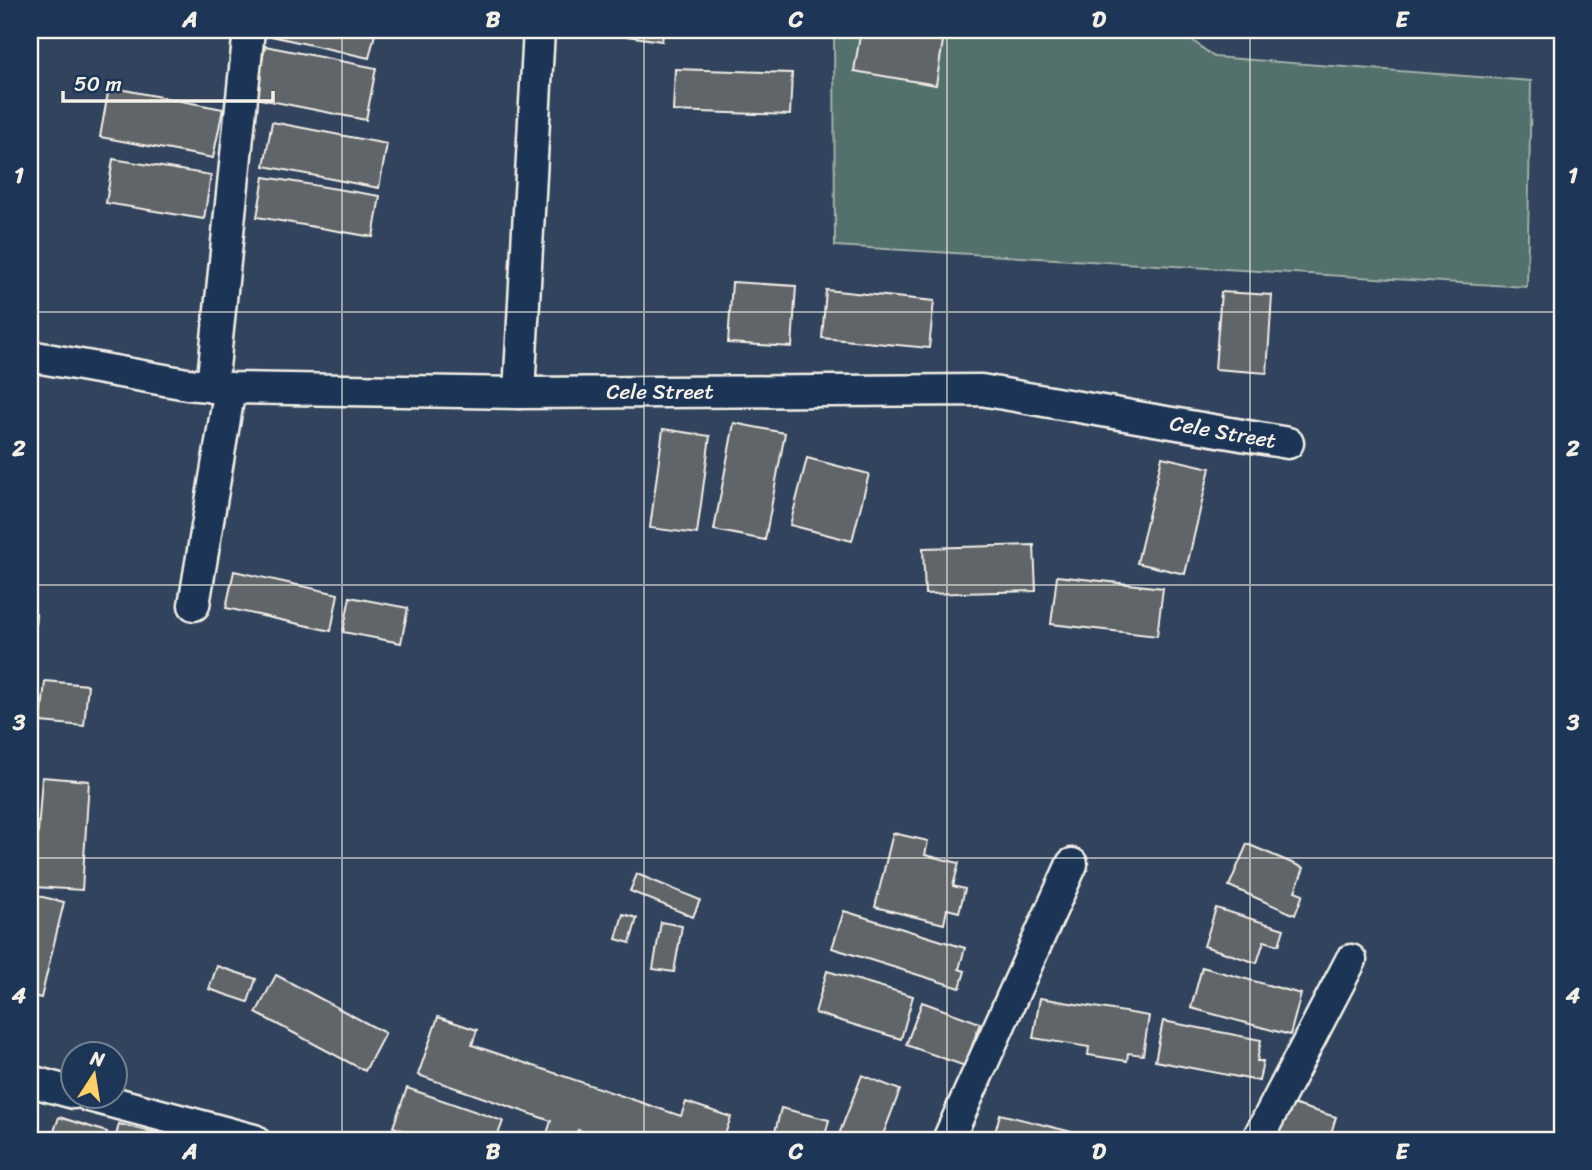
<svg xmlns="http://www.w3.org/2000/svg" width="1592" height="1170" viewBox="0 0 1592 1170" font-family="Sriracha,sans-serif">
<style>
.green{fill:#536f6c;stroke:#a4b0aa;stroke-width:2}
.building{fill:#61656b;stroke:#f4f1e8;stroke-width:2}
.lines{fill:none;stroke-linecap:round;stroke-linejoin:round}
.street-casing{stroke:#f4f1e8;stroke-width:35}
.street{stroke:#1d3557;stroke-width:30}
.grid{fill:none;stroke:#f4f1e8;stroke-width:2;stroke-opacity:0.55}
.labels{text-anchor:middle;stroke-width:7;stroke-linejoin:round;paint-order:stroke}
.street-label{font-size:21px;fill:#f4f1e8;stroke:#1d3557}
.neatline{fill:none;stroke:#f4f1e8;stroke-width:2.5}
.grid-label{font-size:23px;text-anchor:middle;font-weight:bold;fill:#f4f1e8}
</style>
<rect width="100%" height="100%" fill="#31435d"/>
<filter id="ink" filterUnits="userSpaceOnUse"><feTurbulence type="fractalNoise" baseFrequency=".0143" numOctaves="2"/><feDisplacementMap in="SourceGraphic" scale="14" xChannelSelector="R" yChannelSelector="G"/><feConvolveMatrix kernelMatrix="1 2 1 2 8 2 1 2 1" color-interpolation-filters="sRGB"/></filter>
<g filter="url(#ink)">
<path class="green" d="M834 30H1179L1214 57 1531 81 1527 287 835 246Z"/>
<g class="building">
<path d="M259 30H376L369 58 258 33Z"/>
<path d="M585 30H664L662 41Z"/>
<path d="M861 30H880L943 41 936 85 854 71Z"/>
<path d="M265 46 376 68 366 120 255 98Z"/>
<path d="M675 69 792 73 790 115 673 111Z"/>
<path d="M109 87 223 109 213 158 100 137Z"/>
<path d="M272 122 387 144 379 188 264 166Z"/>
<path d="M113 159 211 175 204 219 106 203Z"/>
<path d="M264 177 380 196 373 237 257 217Z"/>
<path d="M732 282 796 286 792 347 728 343Z"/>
<path d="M826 290 934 301 929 348 822 338Z"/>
<path d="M1221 292 1272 295 1267 373 1215 369Z"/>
<path d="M734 423 785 433 765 540 714 530Z"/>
<path d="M663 429 710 436 697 534 650 528Z"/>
<path d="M1162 457 1210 468 1185 574 1137 563Z"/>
<path d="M807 458 869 474 852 541 790 525Z"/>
<path d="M1034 545 1036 591 925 594 923 548Z"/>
<path d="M234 571 338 594 331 631 226 608Z"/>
<path d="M1057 576 1163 588 1157 636 1051 624Z"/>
<path d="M350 597 408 608 401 643 343 632Z"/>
<path d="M30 614H36L30 695Z"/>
<path d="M45 681 88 685 84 726 41 722Z"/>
<path d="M42 777 89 781 82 890 34 887Z"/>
<path d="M893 833 928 841 925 855 959 863 953 886 965 889 959 912 947 909 944 924 875 907Z"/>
<path d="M1247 844 1304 868 1295 891 1303 894 1295 915 1229 886Z"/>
<path d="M637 874 700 900 693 917 630 891Z"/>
<path d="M30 894 64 902 41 998 30 995Z"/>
<path d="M1216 908 1284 929 1279 945 1264 941 1257 963 1204 946Z"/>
<path d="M844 911 965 948 959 969 965 971 960 988 832 948Z"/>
<path d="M623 914 637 918 630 943 616 939Z"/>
<path d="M661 922 682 926 674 972 653 969Z"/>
<path d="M217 966 256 979 248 1002 209 989Z"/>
<path d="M1202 967 1301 994 1290 1035 1191 1008Z"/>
<path d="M827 971 913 996 901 1039 815 1013Z"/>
<path d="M276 975 385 1033 365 1071 256 1013Z"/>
<path d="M1040 998 1149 1016 1143 1055 1128 1053 1127 1061 1088 1055 1089 1047 1033 1038Z"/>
<path d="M922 1002 980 1023 965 1066 906 1045Z"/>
<path d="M438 1017 477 1030 472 1045 681 1116 686 1102 731 1117 723 1140H609L578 1130 574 1140H553L546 1137 551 1121 418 1075Z"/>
<path d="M1163 1021 1261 1040 1257 1061H1263L1259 1081 1155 1061Z"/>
<path d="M862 1075 900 1090 881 1140H846L838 1137Z"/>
<path d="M407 1088 503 1121 496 1140H431L393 1127Z"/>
<path d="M1282 1101 1336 1117 1329 1140H1270Z"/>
<path d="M781 1108 829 1120 824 1140H773Z"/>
<path d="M1000 1114 1092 1137V1140H993Z"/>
<path d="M59 1117 107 1132 104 1140H51Z"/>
<path d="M119 1124 172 1137 171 1140H115Z"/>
</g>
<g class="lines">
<defs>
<g id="street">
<path d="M30 356 187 384 230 388 519 393 981 390 1288 443"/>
<path d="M212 387 249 30"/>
<path d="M519 393 539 30"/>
<path d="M194 605 230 388"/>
<path d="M30 1081 74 1093"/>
<path d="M89 1096 254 1140"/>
<path d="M948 1140 1072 864"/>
<path d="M1257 1140 1351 960"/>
</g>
</defs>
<use href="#street" class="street-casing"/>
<use href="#street" class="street"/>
</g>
</g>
<path class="grid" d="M342 30V1140M644 30V1140M947 30V1140M1250 30V1140M30 312H1562M30 585H1562M30 858H1562"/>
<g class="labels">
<g class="street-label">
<text x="660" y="399">Cele Street</text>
<text transform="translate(1223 432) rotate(10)" y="7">Cele Street</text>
</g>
</g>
<rect width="1592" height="1170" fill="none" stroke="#1d3557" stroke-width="77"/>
<g transform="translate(94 1075) rotate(12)"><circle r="33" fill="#1d3557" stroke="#738091" stroke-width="2"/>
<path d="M0-5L12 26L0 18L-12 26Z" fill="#ffd166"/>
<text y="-10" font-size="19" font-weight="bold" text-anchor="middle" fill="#f4f1e8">N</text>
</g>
<path d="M63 91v10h210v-10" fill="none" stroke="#f4f1e8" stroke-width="3.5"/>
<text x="74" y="91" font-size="21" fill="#f4f1e8" stroke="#1d3557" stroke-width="5" paint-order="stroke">50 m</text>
<rect x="38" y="38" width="1516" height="1094" class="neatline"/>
<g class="grid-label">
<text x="190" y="27">A</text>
<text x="493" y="27">B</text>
<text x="796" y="27">C</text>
<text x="1099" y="27">D</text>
<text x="1402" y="27">E</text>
<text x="19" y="183">1</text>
<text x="1573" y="183">1</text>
<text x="19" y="456">2</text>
<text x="1573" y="456">2</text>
<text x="19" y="730">3</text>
<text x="1573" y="730">3</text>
<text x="19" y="1003">4</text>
<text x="1573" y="1003">4</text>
<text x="190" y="1159">A</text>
<text x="493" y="1159">B</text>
<text x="796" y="1159">C</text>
<text x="1099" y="1159">D</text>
<text x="1402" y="1159">E</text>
</g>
</svg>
